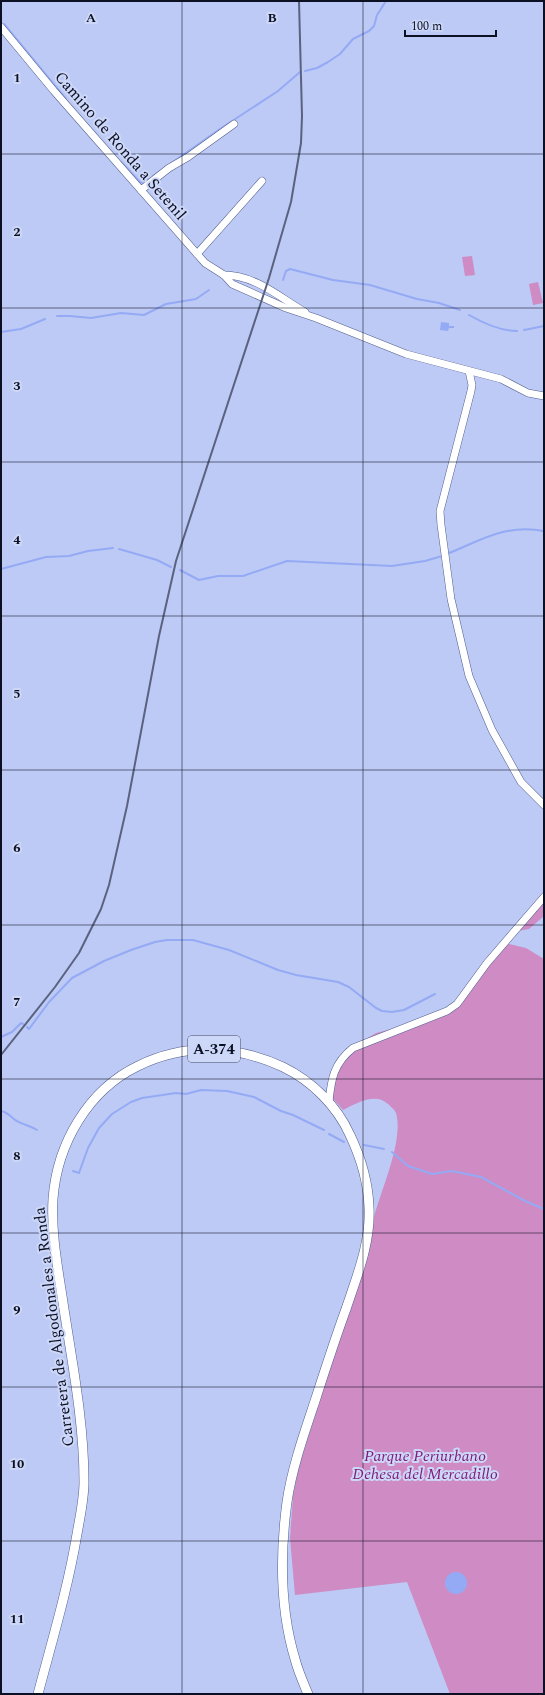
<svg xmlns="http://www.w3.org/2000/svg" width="545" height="1695" viewBox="0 0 545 1695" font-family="Spectral,serif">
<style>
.green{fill:#ce8bc4}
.water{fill:#95aaf5}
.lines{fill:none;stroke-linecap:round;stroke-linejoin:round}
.stream{stroke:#95aaf5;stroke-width:2}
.minor-casing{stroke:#515e8d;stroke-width:8}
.major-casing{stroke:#515e8d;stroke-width:10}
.minor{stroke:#fff;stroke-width:7}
.major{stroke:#fff;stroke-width:9}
.rail{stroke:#5a627f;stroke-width:2}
.grid{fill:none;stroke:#0c1023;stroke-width:1;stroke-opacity:0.55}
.labels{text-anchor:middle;stroke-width:4;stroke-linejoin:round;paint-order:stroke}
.shield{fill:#cdd7f8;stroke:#464c63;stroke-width:1}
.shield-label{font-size:15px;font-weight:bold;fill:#0c1023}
.street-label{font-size:16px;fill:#0c1023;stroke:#cdd7f8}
.park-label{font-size:16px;font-style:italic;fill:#7f1b77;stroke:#cdd7f8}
.grid-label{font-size:13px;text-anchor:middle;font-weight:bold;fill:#0c1023;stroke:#cdd7f8;stroke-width:4;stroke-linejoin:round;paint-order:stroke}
</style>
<rect width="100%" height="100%" fill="#bdcaf5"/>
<g class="green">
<path d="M472 256 475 275 465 276 462 257Z"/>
<path d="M538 282 543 303 533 305 529 284Z"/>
<path d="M544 899V916L529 929 513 932Z"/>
<path d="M505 943 526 948 544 959V1694H450L407 1582 295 1595 290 1538 293 1496 299 1466 368 1250C370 1239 371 1228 374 1217 381 1190 404 1140 396 1113 395 1110 391 1107 388 1104 376 1092 356 1103 343 1110L328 1093 338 1064 361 1042 376 1033 423 1021 455 1003Z"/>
</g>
<g class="water">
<path d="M441 322 449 323V326H454V328H449L448 331 440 330Z"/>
<circle cx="456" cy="1583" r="11"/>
</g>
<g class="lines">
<g class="stream">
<path d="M4 24 66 99"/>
<path d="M305 71 317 68 328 62 340 54 353 39 369 31 374 26 377 15 386 1"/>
<path d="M121 162 140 182 144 183 149 179"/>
<path d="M153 176 220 129 278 91 300 72"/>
<path d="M283 280 286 271 290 269 333 280 370 285 417 299 439 303 460 310"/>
<path d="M469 315C483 323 501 331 517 331"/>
<path d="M57 316H70L91 318 121 313 144 315 166 304 196 299 209 290"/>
<path d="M524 330 544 326"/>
<path d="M1 332 21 329 45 319"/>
<path d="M119 549 157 560 171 567"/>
<path d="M447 554C482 540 504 524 544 531"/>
<path d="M1 569 46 557 69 556 88 551 113 548"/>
<path d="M180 570 199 580 218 576H243L287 561 392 566 425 561 442 556"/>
<path d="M27 1027 29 1029 49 1002 72 978 104 961 131 950 155 942 167 940H193L229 950 278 970 296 975 338 982 349 987 376 1008 382 1011 392 1012 404 1010 435 994"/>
<path d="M1 1037 12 1032 21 1023 23 1024"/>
<path d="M1 1111C7 1112 9 1115 14 1119 21 1125 30 1125 37 1130"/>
<path d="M329 1134 344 1142"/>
<path d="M364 1145 384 1149"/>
<path d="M392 1152 408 1166 432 1174 452 1171 481 1177 525 1201 544 1209"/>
<path d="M73 1171 79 1173 88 1148 99 1128 112 1114 131 1102 142 1098 176 1093 186 1094 201 1090 227 1091 254 1097 281 1111 293 1115 324 1130"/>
</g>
<defs>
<g id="minor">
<path d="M1 27 54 91 205 263 224 275 232 284 286 308 316 318 406 354 501 379 528 393 544 396"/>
<path d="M141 190 169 168 188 157 234 124"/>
<path d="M197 254 262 181"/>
<path d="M224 275C255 275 279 297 305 312"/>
<path d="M469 371 472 385 471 391 440 511 441 525 451 599 469 676 492 730 521 782 544 805"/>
<path d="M329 1102C331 1079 334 1063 353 1048L447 1011 457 1004 487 963 544 897"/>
</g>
<path id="major" d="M38 1694C52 1641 68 1588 77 1534 80 1517 84 1499 84 1482 84 1419 71 1357 62 1296 57 1264 51 1231 53 1199 57 1144 88 1090 138 1066 185 1043 236 1045 283 1067 312 1081 337 1106 350 1135 361 1158 368 1181 369 1207 371 1242 357 1276 346 1309 335 1339 325 1370 315 1401 304 1434 292 1468 287 1502 280 1554 280 1609 295 1659 298 1671 303 1682 308 1694"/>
</defs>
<use href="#minor" class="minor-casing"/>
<use href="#major" class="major-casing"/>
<use href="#minor" class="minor"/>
<use href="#major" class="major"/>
<path class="rail" d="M1 1055 55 987 79 953 101 909 109 885 127 806 159 636 176 561 269 278 291 202 301 143 302 116 299 1"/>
</g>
<path class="grid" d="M182 1V1694M363 1V1694M1 154H544M1 308H544M1 462H544M1 616H544M1 770H544M1 925H544M1 1079H544M1 1233H544M1 1387H544M1 1541H544"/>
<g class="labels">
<rect class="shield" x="188" y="1036" width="52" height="26" rx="3"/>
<g class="shield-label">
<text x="214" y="1054">A-374</text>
</g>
<g class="street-label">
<text transform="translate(121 145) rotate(49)" y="6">Camino de Ronda a Setenil</text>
<text transform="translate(53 1327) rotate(-97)" y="6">Carretera de Algodonales a Ronda</text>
</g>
<g class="park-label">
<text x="425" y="1461">Parque Periurbano<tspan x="425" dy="18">Dehesa del Mercadillo</tspan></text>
</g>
</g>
<g class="grid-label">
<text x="91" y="22">A</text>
<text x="272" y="22">B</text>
<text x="17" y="82">1</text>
<text x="17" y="236">2</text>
<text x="17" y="390">3</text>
<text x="17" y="544">4</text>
<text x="17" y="698">5</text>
<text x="17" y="852">6</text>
<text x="17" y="1006">7</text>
<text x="17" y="1160">8</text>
<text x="17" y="1314">9</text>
<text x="17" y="1468">10</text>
<text x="17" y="1623">11</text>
</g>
<rect width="545" height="1695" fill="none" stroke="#0c1023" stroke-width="4"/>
<path d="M405 30v6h91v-6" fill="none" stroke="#0c1023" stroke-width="2"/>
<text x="411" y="30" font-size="12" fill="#0c1023" stroke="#cdd7f8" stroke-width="3" paint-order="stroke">100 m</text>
</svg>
